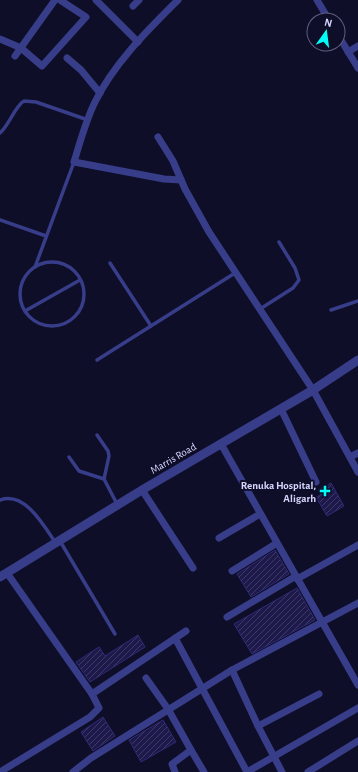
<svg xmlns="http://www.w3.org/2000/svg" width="358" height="772" viewBox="0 0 358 772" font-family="'Alegreya Sans',sans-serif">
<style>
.building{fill:url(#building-hatch);stroke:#302a77}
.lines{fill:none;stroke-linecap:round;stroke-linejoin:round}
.service{stroke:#373d89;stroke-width:3.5}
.minor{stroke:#373d89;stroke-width:7}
.tertiary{stroke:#373d89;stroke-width:9}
.poi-dot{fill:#01fffa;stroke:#0f0e28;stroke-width:1.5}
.labels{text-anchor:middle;stroke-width:4;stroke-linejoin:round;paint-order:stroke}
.street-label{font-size:11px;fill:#d5d5ff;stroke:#0f0e28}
.poi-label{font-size:11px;font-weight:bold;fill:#d5d5ff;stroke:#0f0e28;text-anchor:end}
</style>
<defs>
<pattern id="building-hatch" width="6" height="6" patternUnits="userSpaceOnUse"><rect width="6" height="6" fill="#1d194a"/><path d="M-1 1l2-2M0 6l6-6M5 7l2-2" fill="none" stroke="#3d3a65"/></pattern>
</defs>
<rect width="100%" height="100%" fill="#0f0e28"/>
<g class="building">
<path d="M331 483 344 506 327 516 316 497 321 495 318 490Z"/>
<path d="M275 550 289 574 251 597 237 574Z"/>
<path d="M297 588 315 620 252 654 234 624Z"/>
<path d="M138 635 145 647 90 682 76 662 99 647 105 656Z"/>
<path d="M103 717 115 736 93 751 81 732Z"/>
<path d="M163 720 176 742 141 762 129 740Z"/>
</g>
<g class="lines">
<g class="service">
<path d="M0 133C10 124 15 106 24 101L36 102 88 120"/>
<path d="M0 220 46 236"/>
<circle cx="52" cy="294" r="32"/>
<path d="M110 263 151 326"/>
<path d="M35 267 74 162"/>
<path d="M260 309 293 288 299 280 295 268 279 242"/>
<path d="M331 310 358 301"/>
<path d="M25 311 80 280"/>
<path d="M97 360 235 273"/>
<path d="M97 435 108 451 109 456 104 479 117 504"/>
<path d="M69 457 79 471 104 479"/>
<path d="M0 500C25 491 44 526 55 542"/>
<path d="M60 541 115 634"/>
</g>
<g class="minor">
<path d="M96 0 138 42"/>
<path d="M178 0C148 30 114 63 95 102 86 120 80 142 74 162L164 179 181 180"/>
<path d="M317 0 329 20"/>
<path d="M133 6 139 0"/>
<path d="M338 35 358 68"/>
<path d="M0 39 21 48 42 66 86 17 60 0"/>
<path d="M348 52 358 46"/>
<path d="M15 56 55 0"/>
<path d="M67 58 81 70 100 93"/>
<path d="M158 137 173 161 185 189 209 232 313 390 358 472"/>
<path d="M281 409 316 482"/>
<path d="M221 444 358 685"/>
<path d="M350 457 358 453"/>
<path d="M142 490 193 568"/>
<path d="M219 538 260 514"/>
<path d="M232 571 277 543"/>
<path d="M297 579 358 545"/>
<path d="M227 617 296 576"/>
<path d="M175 638 247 772"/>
<path d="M146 678 168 709 191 750 172 764 175 772"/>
<path d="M92 694 186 631"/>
<path d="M258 726 232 670 358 603"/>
<path d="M191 750 204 772"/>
<path d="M0 772 90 717 99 708 92 694 7 573"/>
<path d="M73 772 91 758 232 670"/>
<path d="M247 772 358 708"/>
<path d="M282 772 258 726 319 694"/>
<path d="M308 772 358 741"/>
</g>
<path class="tertiary" d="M0 577 142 490 313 390 358 360"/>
</g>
<path class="poi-dot" d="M323 485h4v4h4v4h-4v4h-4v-4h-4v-4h4z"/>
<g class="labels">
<g class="street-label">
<text transform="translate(173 458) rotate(-30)" y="4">Marris Road</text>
</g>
<g class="poi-label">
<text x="316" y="489">Renuka Hospital,<tspan x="316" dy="13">Aligarh</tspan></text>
</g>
</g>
<g transform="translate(326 32) rotate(14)"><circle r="19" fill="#0f0e28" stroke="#5e5e7e"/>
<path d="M0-3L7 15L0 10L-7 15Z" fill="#01fffa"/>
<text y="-6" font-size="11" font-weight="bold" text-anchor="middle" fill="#d5d5ff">N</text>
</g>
</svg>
